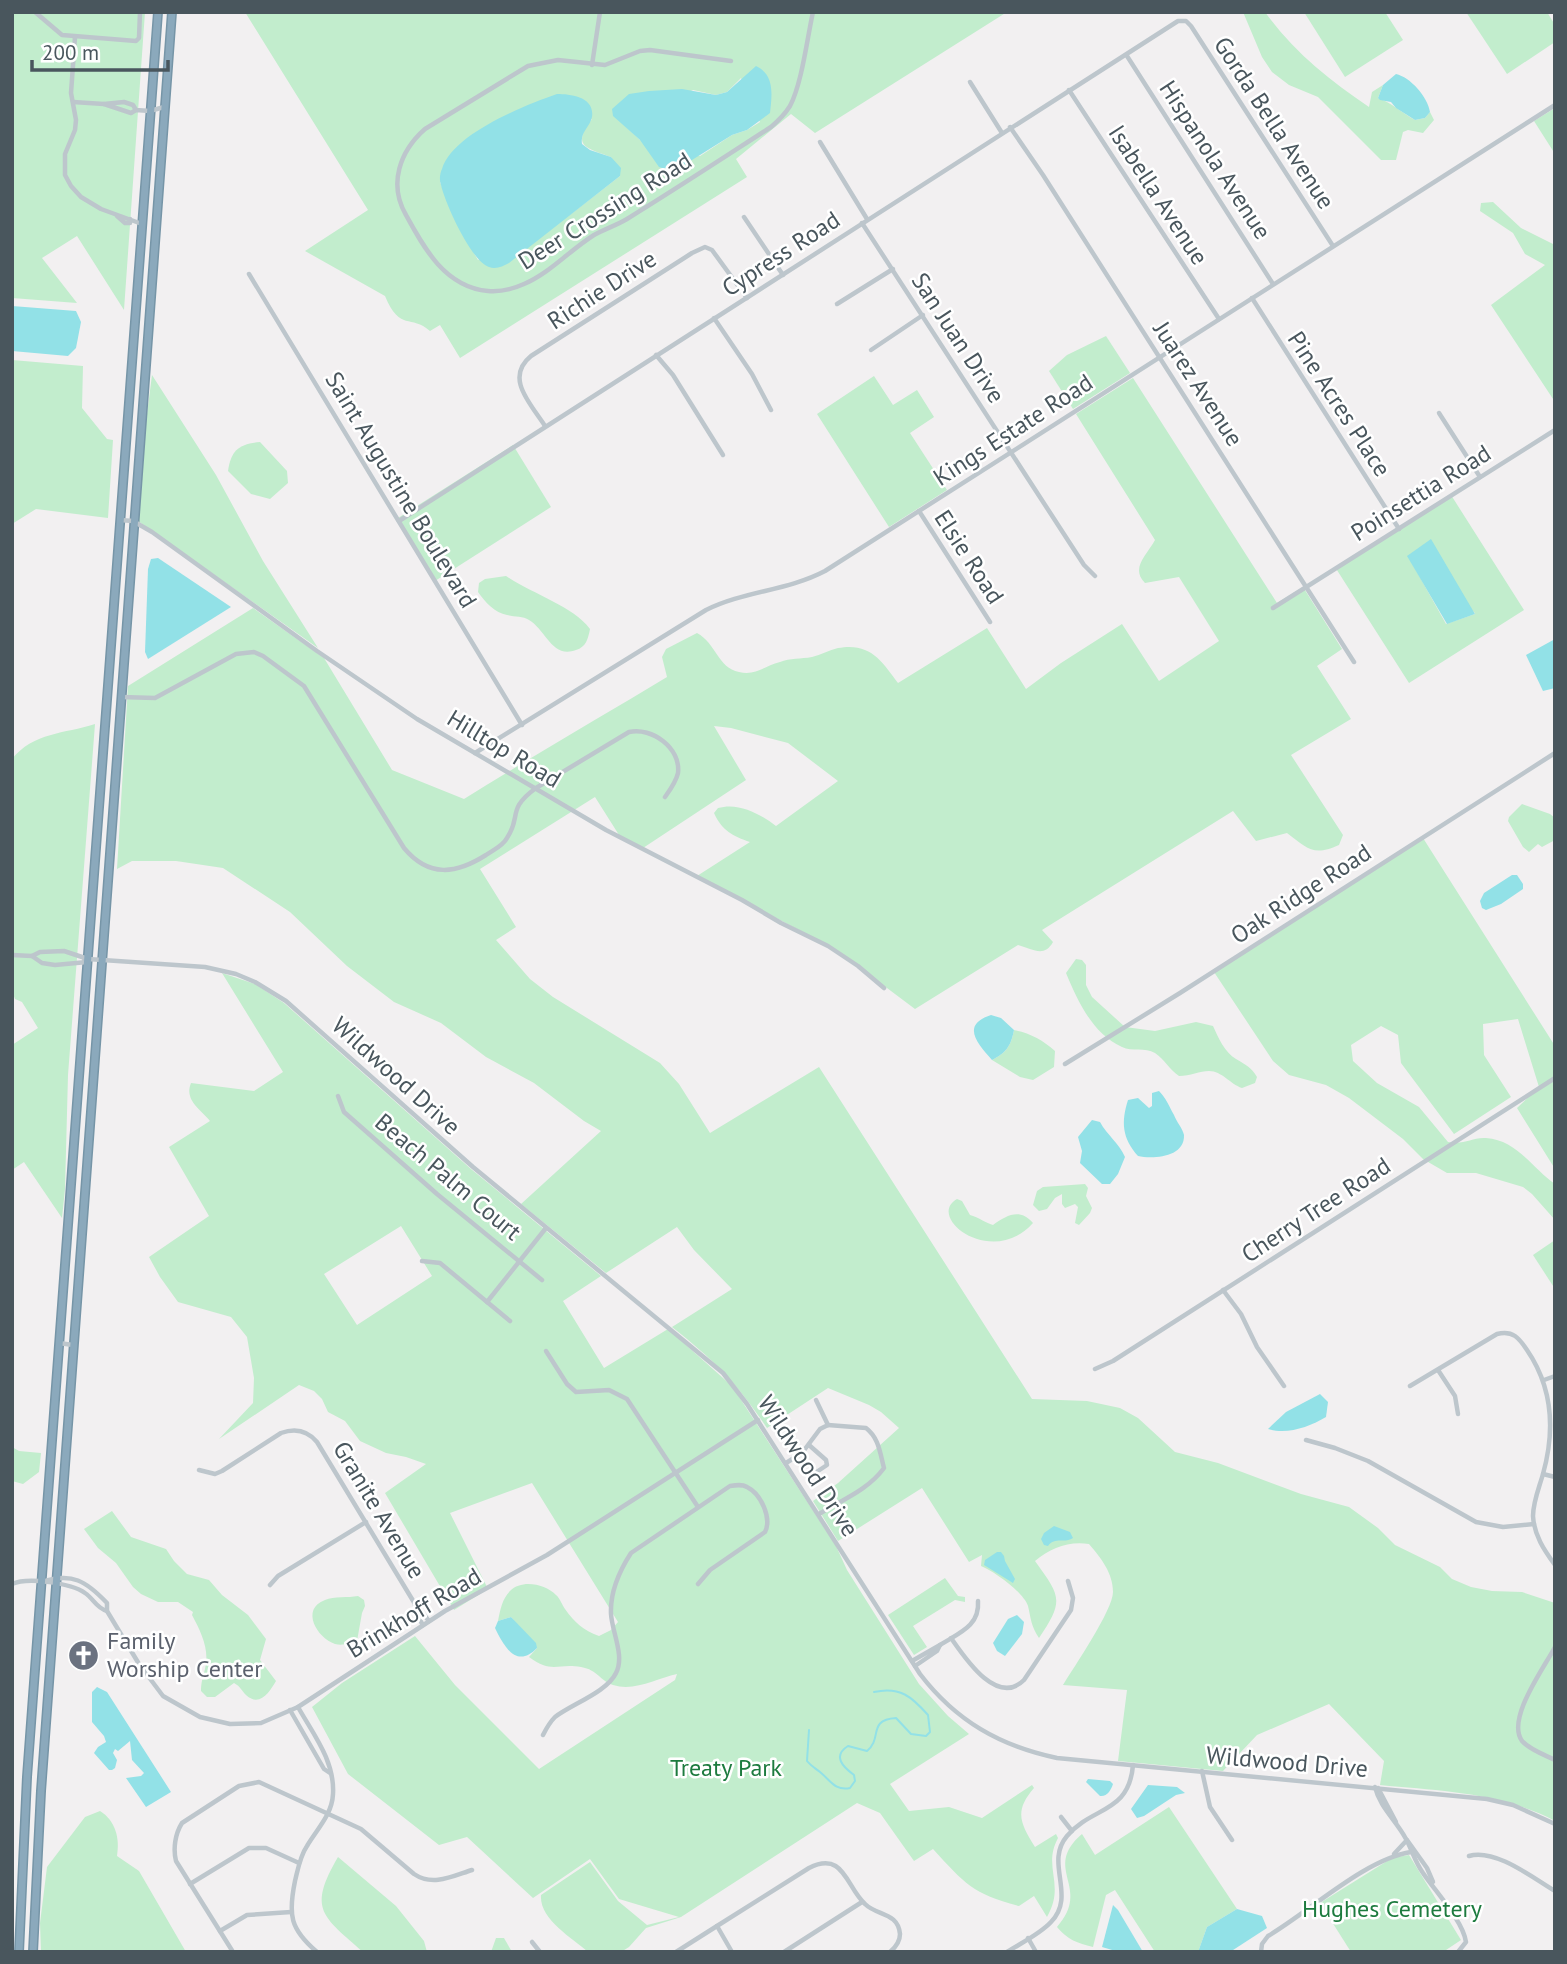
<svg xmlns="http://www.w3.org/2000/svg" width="1567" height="1964" viewBox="0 0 1567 1964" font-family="'PT Sans',sans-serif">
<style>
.green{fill:#c2edcd;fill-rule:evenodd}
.water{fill:#92e1e7}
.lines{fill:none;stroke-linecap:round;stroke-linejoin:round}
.stream{stroke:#92e1e7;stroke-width:2}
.highway-casing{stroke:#7695a7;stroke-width:10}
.minor{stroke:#bdc6cc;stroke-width:4.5}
.highway{stroke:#8ba9bc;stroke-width:7}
.labels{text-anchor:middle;stroke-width:5;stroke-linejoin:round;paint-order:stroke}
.street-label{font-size:24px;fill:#49565d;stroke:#fff}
.worship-label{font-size:24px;fill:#5b616d;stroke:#fff;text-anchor:start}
.park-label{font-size:24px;fill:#1d7b3f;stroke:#fff}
</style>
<rect width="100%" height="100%" fill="#f2f0f1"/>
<g class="green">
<path d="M12 12H145L124 310 77 236 42 258 77 303 12 298Z"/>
<path d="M245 12H1007L815 133 791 114 736 159 747 177 460 358 440 325 430 331C411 314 400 332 385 296L305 251 368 210ZM741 78 760 122 747 130 732 135 700 156 640 140 621 122 693 90 716 95 727 92ZM592 119C571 146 586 148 611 157L620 176 571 214 478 260 460 229 440 182Z"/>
<path d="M1243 12H1265C1293 51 1329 80 1369 107L1372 92 1383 85 1378 98C1392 103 1402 113 1415 120L1425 118 1430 112 1434 120 1423 133 1408 130 1403 132 1396 160H1381L1318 97 1289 85 1272 72 1262 57Z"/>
<path d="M1304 12H1385L1403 40 1345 77Z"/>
<path d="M1466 12H1547L1555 25V42L1507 74Z"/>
<path d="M1555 108V154L1534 121Z"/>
<path d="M1493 202 1521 228 1555 245V402L1491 305 1545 265 1525 254 1513 233 1480 211 1481 203Z"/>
<path d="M1106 336 1130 373 1073 409 1049 371 1067 355Z"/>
<path d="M12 360 83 366 82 408 107 439 113 440 108 518 36 509 12 524Z"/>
<path d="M152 375 216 475 263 561 318 648 138 521 143 445Z"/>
<path d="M874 376 893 405 917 390 934 417 910 433 947 490 889 527 817 414Z"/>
<path d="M1133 378 1277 603 1303 587 1342 649 1317 666 1351 719 1291 755 1343 835 1339 845C1313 857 1307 848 1287 833L1256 841 1233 811 1042 930 1053 942C1044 958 1033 949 1018 945L915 1009 835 949 697 876 750 842C733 836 722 831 714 813L718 808C739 802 760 814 776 826L838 781 788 743 731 728 714 726 746 780 643 848 619 835 595 797 480 869 516 927 496 940 530 979 553 997 660 1063 679 1084 710 1133 819 1067 1032 1399 1087 1401 1120 1408 1138 1418 1175 1452 1218 1463 1301 1494 1349 1507 1378 1528 1395 1545 1440 1567 1452 1579 1471 1587 1492 1591 1522 1592 1555 1603V1821C1500 1792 1440 1791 1380 1785L1384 1761 1329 1704 1257 1735 1223 1771 1118 1761 1127 1690 1063 1685C1074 1667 1113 1610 1113 1592 1113 1573 1101 1558 1089 1544 1068 1541 1051 1548 1035 1561 1060 1596 1065 1600 1039 1638 1031 1626 1031 1619 1028 1606 1024 1593 994 1571 981 1566L982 1555 969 1562 922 1488 838 1541 813 1501 838 1483 899 1428 881 1412 869 1405 828 1388 767 1428C736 1382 715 1361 672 1327L732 1289 694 1250 677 1227 606 1273 521 1204 601 1131 584 1121 534 1083 486 1057 441 1023 394 1002 347 966 290 912 223 868 176 861H132L117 869 128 686 253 608 324 658 392 770 464 799C531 757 599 718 667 677L662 657 666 649 697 633C716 643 718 668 739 672 756 676 764 666 780 662 790 658 801 659 812 657 821 655 829 650 838 648 870 642 882 661 898 683L987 628 1026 689 1061 663 1122 624 1159 681 1219 641 1179 577 1145 583C1130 568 1147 555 1155 540L1076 414Z"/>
<path d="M260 442 287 471 288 483 270 499 251 494 228 471C231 450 239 444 260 442Z"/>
<path d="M513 445 551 507 435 581 398 518Z"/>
<path d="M1451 495 1524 610 1409 683 1335 567ZM1408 556 1475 613V614L1446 624Z"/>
<path d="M506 576C532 594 573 606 590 629 588 639 586 647 576 650 552 659 546 630 529 620 523 616 514 617 507 615 495 613 485 602 478 592L479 583 485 579Z"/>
<path d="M95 724 68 1075 65 1189 62 1218 24 1162 12 1170V1045L38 1028 22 1002 15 999 12 991V759C34 732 64 734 95 724Z"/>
<path d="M1522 804 1550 814 1555 818V840L1542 847 1538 844 1529 852 1523 847 1508 821 1509 817Z"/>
<path d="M1423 838 1555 1046V1169L1517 1108 1539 1087 1518 1019 1483 1024 1484 1055 1511 1097 1454 1134 1401 1063 1398 1035 1381 1026 1351 1045 1353 1061 1377 1083 1419 1107 1448 1142C1465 1145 1472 1137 1486 1138 1517 1140 1533 1169 1555 1184V1220L1532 1194 1523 1187 1476 1173H1447L1423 1159 1403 1139 1349 1098 1326 1085 1289 1075 1273 1061 1214 972Z"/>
<path d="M1076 959 1082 960 1086 965V985L1092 997 1125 1027 1155 1031 1196 1022 1213 1026C1218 1037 1225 1053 1236 1059 1246 1065 1251 1067 1257 1077L1255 1083 1242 1088C1230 1084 1222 1071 1209 1071 1200 1071 1190 1076 1179 1076 1170 1070 1164 1059 1155 1053 1145 1047 1132 1052 1122 1047 1093 1034 1078 1002 1066 973Z"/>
<path d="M222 973 255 984 284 1003 471 1169 601 1276 563 1301 604 1368 668 1329 732 1386 836 1546 847 1570 919 1684 948 1716 969 1734 890 1784 909 1811 949 1807 982 1818 1032 1785 1034 1788C1014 1811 1020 1823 1035 1847L1056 1834 1058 1838C1042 1868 1066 1884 1047 1917L1034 1896 1019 1906C973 1894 965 1884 933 1849L914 1861 880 1813 857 1803 681 1917 646 1928 629 1947 621 1952H588C572 1938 539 1919 541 1895L590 1862 618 1901 647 1925 679 1917 619 1899 590 1859 533 1898 467 1837 439 1845 348 1774 312 1707 342 1683 415 1636 455 1685 539 1769 675 1680 677 1674C657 1678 635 1692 613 1685 599 1680 598 1670 581 1667 557 1663 552 1674 529 1657L537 1648 511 1617 498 1621C500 1611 502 1599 510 1591 522 1579 545 1584 556 1595 560 1598 562 1605 565 1609 575 1623 583 1630 599 1636L611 1630 618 1622 532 1483 450 1513 488 1589 454 1610 385 1493 426 1464 406 1457 386 1453 360 1441 345 1421 328 1412 322 1399 314 1391 299 1385 219 1439 253 1403 254 1378 247 1337 231 1317 178 1302 160 1277 149 1257 209 1216 169 1147 210 1121C200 1109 184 1100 191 1083L254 1091 283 1072ZM401 1226 432 1276 357 1325 324 1274Z"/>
<path d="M1014 1030C1030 1033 1043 1040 1055 1051L1054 1067 1033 1080 1020 1077 992 1060C1006 1053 1011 1046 1014 1030Z"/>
<path d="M1085 1184 1088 1188 1086 1196 1092 1208 1090 1213 1079 1225 1075 1223 1078 1207 1075 1204 1065 1208 1062 1204V1194L1055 1198 1047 1209 1039 1211 1033 1205 1037 1191 1043 1187Z"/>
<path d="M957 1199 962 1201 970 1215C978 1217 988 1224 993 1225 1007 1215 1020 1208 1033 1223 992 1269 925 1217 957 1199Z"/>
<path d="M1555 1240V1289L1533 1255Z"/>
<path d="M12 1447 19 1451 41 1453 39 1472 23 1484 12 1481Z"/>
<path d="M112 1511 131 1537 166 1549 174 1561 187 1574 209 1580 222 1595 248 1615 266 1639 260 1660 276 1681C270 1691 260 1708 246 1695 241 1690 241 1687 234 1683L215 1697H207L201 1691C201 1682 203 1677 205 1669 210 1650 201 1632 192 1615L193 1612 178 1602H158L141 1594 133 1587 116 1563 98 1548 84 1529Z"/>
<path d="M945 1578 958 1596 965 1597V1602L955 1600 913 1626 927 1647 914 1655 888 1615Z"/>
<path d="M358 1596 364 1600 365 1606 362 1613 357 1641C350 1643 343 1646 335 1644 317 1638 300 1609 325 1600 334 1596 348 1598 358 1596Z"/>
<path d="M1169 1807 1237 1909 1207 1927 1198 1952H1155L1115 1890 1106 1895 1093 1947C1077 1943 1068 1940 1057 1927 1093 1887 1041 1869 1082 1834L1095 1855Z"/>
<path d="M100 1811C116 1821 120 1839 117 1856L139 1871 186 1952H41L40 1923 47 1867 85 1817Z"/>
<path d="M1409 1855 1461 1940 1443 1952H1351L1320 1903 1392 1858Z"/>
<path d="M338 1857 396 1906 424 1941 427 1952H363C323 1916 307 1910 338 1857Z"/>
<path d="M496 1938H504L512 1952H491Z"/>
</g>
<g class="water">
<path d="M756 66C775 75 772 95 770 113L747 130 732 135 684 165 665 169 659 167 640 140 613 116 612 109 629 94 649 91 682 89 716 95 727 92Z"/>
<path d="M1396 74C1410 77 1428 97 1430 112L1425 118 1415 120 1396 108 1391 102 1380 100 1378 98 1383 85Z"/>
<path d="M557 94C571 94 595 97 592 117 590 127 580 132 582 144L590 150 611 157 621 168 620 176 509 263C503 266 496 270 489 267 471 261 445 203 441 185 439 180 440 173 442 169 452 134 525 105 557 94Z"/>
<path d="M12 306 76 311 81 322 76 348 68 356 12 351Z"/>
<path d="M1431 539 1475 614 1447 624 1407 556Z"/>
<path d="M158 558 231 607 148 659 145 652 148 569 151 559Z"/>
<path d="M1555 639V688L1543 691 1526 655Z"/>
<path d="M1512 875H1517L1523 884V889L1501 904 1486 910 1482 908 1480 901 1484 893Z"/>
<path d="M991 1015 1001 1018 1014 1030C1011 1046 1006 1053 992 1060 978 1044 960 1025 991 1015Z"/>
<path d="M1159 1091C1166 1098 1169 1106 1174 1115 1176 1121 1183 1129 1184 1135 1185 1158 1152 1159 1138 1156 1122 1138 1121 1122 1128 1100L1138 1098 1149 1108 1152 1106V1093Z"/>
<path d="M1092 1120 1100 1122C1107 1135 1119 1143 1125 1157L1118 1174 1110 1184H1102L1080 1163 1082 1151 1078 1137Z"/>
<path d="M1320 1394 1328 1402 1326 1417C1309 1427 1287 1435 1268 1429L1286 1412Z"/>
<path d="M1054 1526 1070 1532 1073 1538C1065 1544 1055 1536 1048 1546L1044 1545 1041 1539 1044 1533Z"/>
<path d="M997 1552H1001L1004 1556 1005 1561 1015 1579 1013 1583 984 1565 985 1560Z"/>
<path d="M1017 1615 1024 1622 1022 1634 1005 1656 997 1651 993 1643 1008 1619Z"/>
<path d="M511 1617 536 1643 537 1648C517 1669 504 1647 495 1628L498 1621Z"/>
<path d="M97 1687 107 1692 171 1792 146 1807 126 1778 141 1776 144 1773 132 1760 130 1741 118 1751 115 1749 113 1753 117 1760 115 1768 112 1770H109L94 1753 98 1747 106 1742 104 1736 92 1722V1692Z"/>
<path d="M1088 1779 1110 1781 1113 1784C1111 1790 1107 1797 1100 1796L1086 1782Z"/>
<path d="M1148 1785 1177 1787 1185 1793 1176 1795 1144 1816 1137 1818 1131 1809Z"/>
<path d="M1113 1905 1118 1910 1143 1952H1119L1102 1947Z"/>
<path d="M1237 1909 1262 1916 1267 1928 1230 1952H1198L1207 1927Z"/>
</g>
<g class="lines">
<path class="stream" d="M809 1730 807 1761C811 1766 815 1768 820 1772 831 1781 835 1791 850 1788L855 1781 854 1775C843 1767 832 1756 848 1746L867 1751C883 1738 867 1720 896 1718L911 1734 926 1736 930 1732 928 1715C912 1697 900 1686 874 1692"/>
<defs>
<g id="highway">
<path d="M19 1952 27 1777 158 12"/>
<path d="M33 1952 41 1791 172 12"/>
</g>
</defs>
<use href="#highway" class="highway-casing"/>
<g class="minor">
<path d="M35 12 62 35 136 41 139 38 140 12"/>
<path d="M75 37 71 93 76 120 75 130 65 154V175L71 186 81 197 101 209 142 224"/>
<path d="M1127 56 1273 284"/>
<path d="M731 61 650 50 640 51 605 65 558 60 528 66 425 129C400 151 388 184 406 215 424 248 445 287 488 291 500 292 513 289 524 284 550 273 570 250 594 235 605 229 617 225 627 219 676 189 723 158 771 127 778 121 785 114 790 106 802 83 807 39 813 12"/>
<path d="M592 65 600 12"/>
<path d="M970 82 1002 133"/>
<path d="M1069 90 1219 319"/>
<path d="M73 102 104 104"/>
<path d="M136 110 133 105 124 102 104 104 131 113 136 110 150 111 164 107"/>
<path d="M1010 127 1043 175 1354 662"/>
<path d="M820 142 867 219"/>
<path d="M117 216 125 223H130V219"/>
<path d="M744 217 783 275"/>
<path d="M862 223 1084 565 1095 576"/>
<path d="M249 274 522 725"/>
<path d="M1252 298 1399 529"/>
<path d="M837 304 893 269"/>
<path d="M714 318 752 374 771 410"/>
<path d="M871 350 923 315"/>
<path d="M656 355 673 375 723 455"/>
<path d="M1439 413 1480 477"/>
<path d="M545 426C531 404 504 378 531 356L692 253 705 247 712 250 747 298"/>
<path d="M919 511 990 622"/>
<path d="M120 520 133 521 152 532 317 651 417 719 606 830 742 900 781 923 828 946 858 966 884 988"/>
<path d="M399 521 1178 21H1186L1191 26 1333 246"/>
<path d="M1273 608 1555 430"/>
<path d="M121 697 155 698 236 654 254 652 263 656 304 686 404 848C429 878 456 874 486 855 493 850 503 846 507 838 522 816 506 810 536 788L629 732C652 727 681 748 678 773 676 782 670 790 665 797"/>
<path d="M475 753 706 610C744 591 787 591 825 571L1555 105"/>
<path d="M12 955 32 956 42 963 55 965 87 962"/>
<path d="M32 956 40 952 64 951 88 959 205 967 236 974 255 982 286 1001 473 1167 723 1373 747 1404 920 1674C956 1721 1000 1746 1057 1758L1487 1799 1513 1805 1555 1824"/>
<path d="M1065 1064 1180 993 1555 753"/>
<path d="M338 1096 344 1112 437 1194 542 1280"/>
<path d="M422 1261 440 1263 510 1321"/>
<path d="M1223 1290 1241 1314 1257 1347 1284 1386"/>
<path d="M487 1302 546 1228"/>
<path d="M59 1343 73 1345"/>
<path d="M546 1351 567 1384 576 1392 609 1390 627 1399 698 1507"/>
<path d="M1095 1369 1113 1361 1555 1078"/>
<path d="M1438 1370 1455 1396 1458 1414"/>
<path d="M1544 1380 1555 1376"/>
<path d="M1410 1386 1497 1334C1513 1330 1519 1338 1527 1350 1553 1388 1555 1431 1543 1474 1539 1488 1533 1502 1533 1516 1534 1535 1544 1550 1555 1565"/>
<path d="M816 1400 828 1425"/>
<path d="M1306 1440 1335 1448 1368 1461 1476 1522 1503 1527 1534 1524"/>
<path d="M786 1463 802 1453 820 1429 828 1425"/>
<path d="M199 1470 215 1474 222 1471 281 1433C295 1428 307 1430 317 1442L415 1604 429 1621"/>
<path d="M1543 1474 1555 1477"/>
<path d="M809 1477 827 1465 826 1460 809 1445"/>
<path d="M819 1514C842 1500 868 1490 884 1468 880 1453 879 1438 866 1428L828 1425"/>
<path d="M42 1582C72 1572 86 1581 107 1603V1611L139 1664 163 1696 200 1717 230 1724 261 1723 298 1707 445 1611 547 1555 758 1420"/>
<path d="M12 1584C28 1577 71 1583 85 1593 94 1599 96 1608 107 1611"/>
<path d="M270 1585 278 1576 366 1522"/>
<path d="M415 1605 416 1614 423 1625"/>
<path d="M951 1638C965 1658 997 1707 1024 1680L1071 1610 1073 1598 1068 1581"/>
<path d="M940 1645C959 1633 980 1626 978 1601"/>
<path d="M1555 1647C1544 1668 1506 1719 1522 1741 1530 1750 1545 1755 1555 1760"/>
<path d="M912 1661 940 1645 937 1651 915 1666"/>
<path d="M298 1707C313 1734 335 1761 333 1794 332 1815 317 1829 307 1846 300 1856 298 1869 295 1881 288 1915 290 1929 317 1952"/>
<path d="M290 1710 324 1769 330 1773"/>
<path d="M543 1735C546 1729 550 1722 555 1717 572 1704 607 1692 616 1673 625 1656 612 1632 611 1614 610 1593 620 1570 631 1553L730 1486C736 1485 742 1484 747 1487 761 1494 772 1518 765 1532L710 1570 698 1584"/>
<path d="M1202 1771 1210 1807 1232 1840"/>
<path d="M1375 1787C1380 1808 1396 1820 1406 1839 1412 1850 1415 1862 1423 1873 1435 1891 1463 1921 1466 1942L1458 1952"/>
<path d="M1378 1788 1396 1822"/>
<path d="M1061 1817 1072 1831"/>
<path d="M1394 1854 1407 1840 1427 1868 1433 1882"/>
<path d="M1469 1856C1495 1848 1533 1878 1555 1891"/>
<path d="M190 1884 249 1848H266L299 1863"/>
<path d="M220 1931 247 1915 291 1912"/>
<path d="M1028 1938 1036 1952"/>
<path d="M532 1942 540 1952"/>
<path d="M233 1952 176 1861C173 1849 175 1834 182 1823L239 1786 259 1782 361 1829 414 1874C433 1887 453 1876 472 1870"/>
<path d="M676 1952 717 1926"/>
<path d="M732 1952 717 1926 809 1868C844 1850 846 1887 865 1904 877 1916 898 1912 900 1934 900 1942 896 1947 890 1952"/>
<path d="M784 1952 862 1902"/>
<path d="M1007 1952C1021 1943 1040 1934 1051 1922 1077 1895 1044 1863 1067 1836 1092 1806 1129 1814 1133 1765"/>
<path d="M1261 1952 1262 1944 1268 1936C1309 1912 1365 1859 1411 1852"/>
<path d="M1554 1952 1555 1951"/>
</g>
<use href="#highway" class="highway"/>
</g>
<defs>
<symbol id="church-disc" viewBox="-11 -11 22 22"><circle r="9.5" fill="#6b7280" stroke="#fff"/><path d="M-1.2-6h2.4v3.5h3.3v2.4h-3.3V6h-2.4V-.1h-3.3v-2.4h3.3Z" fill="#fff"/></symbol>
</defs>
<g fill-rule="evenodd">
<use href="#church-disc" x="66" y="1638" width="35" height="35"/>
</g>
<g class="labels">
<g class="street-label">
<text transform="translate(1274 123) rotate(57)" y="8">Gorda Bella Avenue</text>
<text transform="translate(1215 160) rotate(57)" y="8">Hispanola Avenue</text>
<text transform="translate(1158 195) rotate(57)" y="8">Isabella Avenue</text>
<text transform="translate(605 211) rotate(-32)" y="8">Deer Crossing Road</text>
<text transform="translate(781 254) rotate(-33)" y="8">Cypress Road</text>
<text transform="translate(602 290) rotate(-33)" y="8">Richie Drive</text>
<text transform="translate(958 338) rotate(57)" y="8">San Juan Drive</text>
<text transform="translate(1198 384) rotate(57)" y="8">Juarez Avenue</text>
<text transform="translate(1339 404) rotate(57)" y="8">Pine Acres Place</text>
<text transform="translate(1013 430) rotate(-33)" y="8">Kings Estate Road</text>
<text transform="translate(401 490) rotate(59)" y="8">Saint Augustine Boulevard</text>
<text transform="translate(1421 493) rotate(-32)" y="8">Poinsettia Road</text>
<text transform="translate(969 557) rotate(57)" y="8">Elsie Road</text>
<text transform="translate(504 749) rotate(31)" y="8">Hilltop Road</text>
<text transform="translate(1301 894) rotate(-33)" y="8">Oak Ridge Road</text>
<text transform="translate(396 1076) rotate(42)" y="8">Wildwood Drive</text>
<text transform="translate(448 1177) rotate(40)" y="8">Beach Palm Court</text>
<text transform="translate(1316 1210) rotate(-33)" y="8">Cherry Tree Road</text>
<text transform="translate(808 1466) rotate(57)" y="8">Wildwood Drive</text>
<text transform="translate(379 1510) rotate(59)" y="8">Granite Avenue</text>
<text transform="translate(414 1613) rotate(-31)" y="8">Brinkhoff Road</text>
<text transform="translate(1287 1762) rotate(5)" y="8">Wildwood Drive</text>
</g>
<g class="worship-label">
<text x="107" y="1649">Family<tspan x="107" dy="28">Worship Center</tspan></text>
</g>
<g class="park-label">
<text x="726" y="1776">Treaty Park</text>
<text x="1392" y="1917">Hughes Cemetery</text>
</g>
</g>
<rect width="1567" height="1964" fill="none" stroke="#49565d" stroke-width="28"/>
<path d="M32 60v10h136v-10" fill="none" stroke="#49565d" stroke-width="3.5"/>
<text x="42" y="60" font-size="21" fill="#49565d" stroke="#ffffff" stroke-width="5" paint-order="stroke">200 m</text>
</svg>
